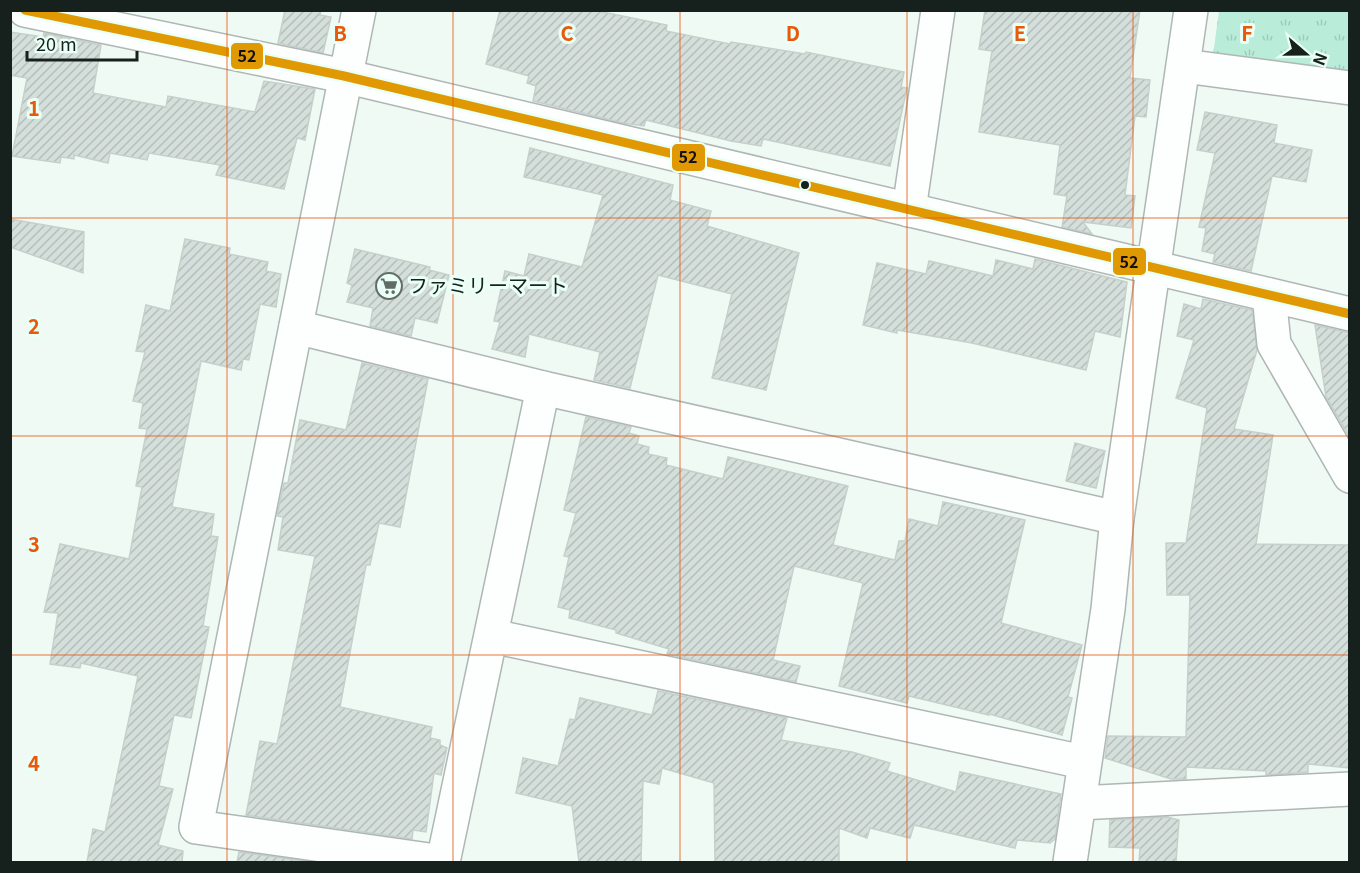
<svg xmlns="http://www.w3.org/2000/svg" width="1360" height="873" viewBox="0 0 1360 873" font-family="Georgia,'Noto Sans JP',serif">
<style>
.park{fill:url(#park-tufts)}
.building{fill:url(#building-hatch);stroke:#c6d0cb;stroke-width:1.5}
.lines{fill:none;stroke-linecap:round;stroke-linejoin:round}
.minor-casing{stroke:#aeb7b4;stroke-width:36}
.minor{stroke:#fdfefe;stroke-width:33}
.bus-1-casing{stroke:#eafff6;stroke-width:14}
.bus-1{stroke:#e09903;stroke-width:9}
.grid{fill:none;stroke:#e8590c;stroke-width:1.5;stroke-opacity:0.55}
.bus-dot{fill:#16201c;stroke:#eafff6;stroke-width:2}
.labels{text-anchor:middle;stroke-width:6;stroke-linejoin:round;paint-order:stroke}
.poi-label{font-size:20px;fill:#16201c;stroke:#eafff6;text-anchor:start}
.grid-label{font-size:20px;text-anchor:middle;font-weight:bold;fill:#e8590c;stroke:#eafff6;stroke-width:6;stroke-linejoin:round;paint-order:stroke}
.line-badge{stroke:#eafff6;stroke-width:2}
.pale-badge-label{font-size:16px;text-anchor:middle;font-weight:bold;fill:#111}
</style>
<defs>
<pattern id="park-tufts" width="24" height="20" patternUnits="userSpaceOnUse" patternTransform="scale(1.5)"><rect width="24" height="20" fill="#b9edd9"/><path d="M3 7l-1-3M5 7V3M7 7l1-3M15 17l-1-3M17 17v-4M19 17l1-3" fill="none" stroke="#9ecbba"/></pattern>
<pattern id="building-hatch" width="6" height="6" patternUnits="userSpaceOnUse" patternTransform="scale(1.5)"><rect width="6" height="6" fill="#d4deda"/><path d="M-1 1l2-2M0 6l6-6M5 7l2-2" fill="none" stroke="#b5beba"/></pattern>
</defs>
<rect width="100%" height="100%" fill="#effaf5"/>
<path class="park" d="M1219 11H1349V73L1213 55Z"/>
<g class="building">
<path d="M285 10H321L320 15 331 17 323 53 278 43Z"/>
<path d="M500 10H593L667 25 666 31 730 44 731 42 805 54 806 52 904 72 901 87 907 88 890 166 763 139 761 146 731 141 646 120 644 126 623 123 533 101 536 86 527 83 529 76 486 64Z"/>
<path d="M985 10H1140L1130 78 1150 80 1146 117 1135 116 1125 195 1135 196 1131 228 1083 222 1092 234 1062 227 1067 196 1054 194 1060 145 979 132 992 51 979 49Z"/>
<path d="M10 32 43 37 44 33 101 45 93 93 166 107 168 96 255 112 264 81 315 89 305 140 297 138 284 189 216 175 220 165 149 153 147 160 110 153 108 163 74 155V159L61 157 60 163 12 156 27 78 10 75Z"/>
<path d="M1205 112 1277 125 1274 143 1312 150 1306 182 1272 176 1251 271 1213 262 1215 254 1202 251 1206 228 1199 227 1215 153 1197 150Z"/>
<path d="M530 148 673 185 670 200 711 211 707 226 799 253 766 390 712 378 732 294 658 275 630 388 594 380 600 352 529 334 525 357 492 349 500 322 494 321 505 271 524 276 529 254 582 267 603 195 524 177Z"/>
<path d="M10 219 84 232 83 273 10 247Z"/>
<path d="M185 239 230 248 229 254 268 262 266 271 281 274 276 307 260 304 249 360 243 359 241 370 201 361 172 507 214 514 211 536 218 537 203 626 209 627 191 718 174 715 159 786 173 789 158 845 183 851 182 862H87L93 829 105 832 138 676 81 663 80 668 50 664 58 613 44 612 60 544 129 559 142 487 136 486 147 429 139 428 143 403 133 401 145 352 136 351 146 305 170 311Z"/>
<path d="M355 249 430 267 429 270 449 275 437 323 415 318 411 336 370 326 373 308 347 302 352 285 347 283Z"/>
<path d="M1035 259 1127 282 1120 337 1095 331 1086 370 972 343 897 330V333L863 325 877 263 926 274 929 261 993 276 996 260 1033 269Z"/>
<path d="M1203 299 1252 310 1257 350 1234 429 1273 435 1256 544 1350 545V768L1308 764V772L1266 775V771L1186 767V779H1171L1105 758 1108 736 1186 737 1190 595H1167L1166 543H1186L1207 408 1176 398 1194 340 1177 336 1184 304 1201 309Z"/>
<path d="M1315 325 1350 333V438L1326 397Z"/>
<path d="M362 363 428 379 400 527 379 523 370 565H366L340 707 432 727 430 738 440 740V745L447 748 441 775 434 773 426 832 413 830 412 839 246 815 260 741 277 744 315 556 278 550 283 517 277 516 284 483H288L300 420 346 430Z"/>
<path d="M586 417 631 427 629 433 639 436 637 444 649 447 648 454 667 458 666 465 723 479 728 457 848 486 833 545 895 560 899 541H905L909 519 938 526 943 502 1025 520 1001 623 1082 645 1068 697 1072 698 1062 735 986 713 988 715 909 696 907 703 839 686 863 583 794 566 773 660 800 666 796 682 667 654 669 649 616 633V630L569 618 570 610 558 607 569 557 564 556 576 513 564 510Z"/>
<path d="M1075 443 1105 451 1096 488 1066 481Z"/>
<path d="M658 691 787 718 781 740 852 752 890 763 887 771 956 792 960 772 1061 794 1055 839 1050 843 1017 840 1015 848 914 825 910 838 870 828 867 838 839 828V862H715L714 783 662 768 659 784 643 781 641 862H579L572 806 516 793 523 758 558 766 570 719 575 720 580 698 652 715Z"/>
<path d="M1167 817 1179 820 1176 862H1139L1140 848 1109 847 1110 820Z"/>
<path d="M239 852 313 862H237Z"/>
</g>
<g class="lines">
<defs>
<g id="minor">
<path d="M25 10 344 76 1350 314"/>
<path d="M359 10 196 827 443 862 543 388"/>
<path d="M1184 66 1350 88"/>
<path d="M909 210 938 10"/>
<path d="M1269 295 1274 344 1350 476"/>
<path d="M296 327 543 388 1117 518"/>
<path d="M492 636 1083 762"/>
<path d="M1079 803 1350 789"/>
<path d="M1070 862 1108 609 1117 518 1191 10"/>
</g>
</defs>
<use href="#minor" class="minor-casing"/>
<use href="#minor" class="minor"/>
<defs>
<path id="bus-1" d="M25 10 344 76 1350 314"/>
</defs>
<use href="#bus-1" class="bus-1-casing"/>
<use href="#bus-1" class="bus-1"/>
</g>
<path class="grid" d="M227 10V862M453 10V862M680 10V862M907 10V862M1133 10V862M10 218H1350M10 436H1350M10 655H1350"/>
<defs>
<symbol id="supermarket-ring" viewBox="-11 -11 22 22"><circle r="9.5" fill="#eafff6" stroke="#626c68" stroke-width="1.5"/><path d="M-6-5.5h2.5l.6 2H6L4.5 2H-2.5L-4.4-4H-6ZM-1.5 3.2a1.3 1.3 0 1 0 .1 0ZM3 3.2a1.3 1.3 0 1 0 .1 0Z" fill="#626c68"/></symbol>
</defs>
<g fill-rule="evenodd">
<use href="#supermarket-ring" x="374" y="271" width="30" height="30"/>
</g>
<circle class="bus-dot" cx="805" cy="185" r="5"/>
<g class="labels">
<g class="poi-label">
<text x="408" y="293">ファミリーマート</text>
</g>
</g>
<g class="grid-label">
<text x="340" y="41">B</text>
<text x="567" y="41">C</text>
<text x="793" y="41">D</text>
<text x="1020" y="41">E</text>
<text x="1247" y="41">F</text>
<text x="34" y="116">1</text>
<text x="34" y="334">2</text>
<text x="34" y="552">3</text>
<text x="34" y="771">4</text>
</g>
<g class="line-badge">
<rect x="230" y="42" width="34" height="28" rx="6" fill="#e09903"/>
<rect x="671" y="143" width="35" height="29" rx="6" fill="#e09903"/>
<rect x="1112" y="247" width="35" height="29" rx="6" fill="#e09903"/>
</g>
<g class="pale-badge-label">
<text x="247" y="62">52</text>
<text x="688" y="163">52</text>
<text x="1129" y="268">52</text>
</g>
<rect width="1360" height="873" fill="none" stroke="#16201c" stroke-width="24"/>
<g transform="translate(1306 54) rotate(110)" stroke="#eafff6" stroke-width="4.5" paint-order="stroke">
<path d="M0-4.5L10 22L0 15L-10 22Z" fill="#16201c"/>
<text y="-9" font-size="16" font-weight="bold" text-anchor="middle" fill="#16201c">N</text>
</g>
<path d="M27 51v9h110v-9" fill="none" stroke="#16201c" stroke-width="3"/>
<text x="36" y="51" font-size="18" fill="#16201c" stroke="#eafff6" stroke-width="4.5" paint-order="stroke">20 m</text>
</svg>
